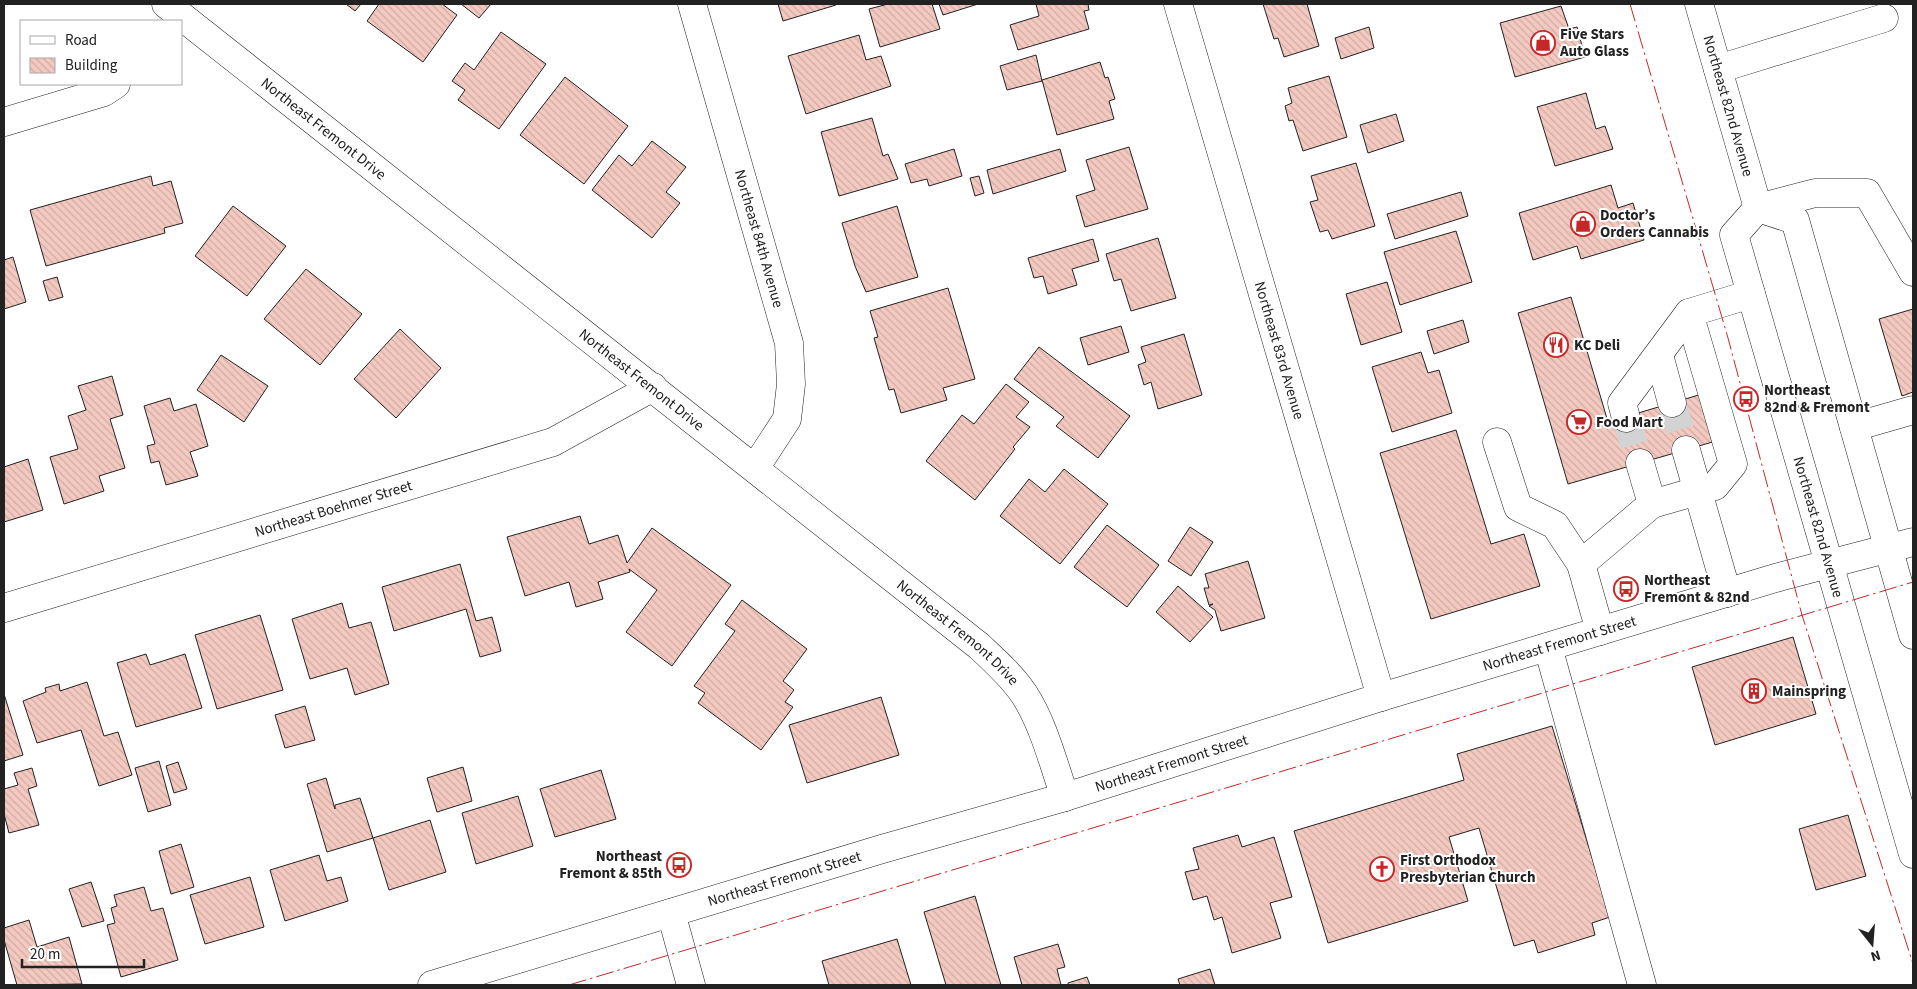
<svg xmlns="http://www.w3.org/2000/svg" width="1917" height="989" viewBox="0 0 1917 989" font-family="'Source Sans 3',sans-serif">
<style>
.building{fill:url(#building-back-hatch);stroke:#222}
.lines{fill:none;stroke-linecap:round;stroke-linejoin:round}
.minor-tunnel{stroke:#d3d3d3;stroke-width:28;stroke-dasharray:28 14;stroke-linecap:butt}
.minor-casing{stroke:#222;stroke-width:29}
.major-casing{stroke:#222;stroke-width:29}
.minor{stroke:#fff;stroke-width:28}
.major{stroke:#fff;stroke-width:28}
.power{stroke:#c62828;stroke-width:1;stroke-dasharray:18 4 2.5 4;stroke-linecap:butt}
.labels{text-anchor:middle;stroke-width:4;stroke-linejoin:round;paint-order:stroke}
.poi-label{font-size:15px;font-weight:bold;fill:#222;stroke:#fff;text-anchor:start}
.street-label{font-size:15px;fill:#222;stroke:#fff}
</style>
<defs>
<pattern id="building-back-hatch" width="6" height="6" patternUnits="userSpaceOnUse" patternTransform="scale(1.25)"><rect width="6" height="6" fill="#f3c9c0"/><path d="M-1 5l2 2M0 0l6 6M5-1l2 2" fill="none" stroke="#d0aca5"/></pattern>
</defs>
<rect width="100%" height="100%" fill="#fff"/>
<g class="building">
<path d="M346 4H361L355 11Z"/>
<path d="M379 4H442L457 15 423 62 367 21Z"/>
<path d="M461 4H491L479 18Z"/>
<path d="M778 4H835L836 5 783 21Z"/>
<path d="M888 4H932L940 29 880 47 869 9Z"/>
<path d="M939 4H978L943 15Z"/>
<path d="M1036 4H1088L1089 10 1084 11 1089 29 1018 50 1010 25 1039 16Z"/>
<path d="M1263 4H1307L1319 46 1284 57 1278 38 1274 39Z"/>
<path d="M1561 6 1569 29 1577 27 1585 57 1515 77 1500 23Z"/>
<path d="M1369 27 1374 48 1341 59 1335 38Z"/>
<path d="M501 32 546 64 499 129 458 100 465 90 452 81 465 63 474 70Z"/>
<path d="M859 35 866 60 881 56 891 86 806 114 788 56Z"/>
<path d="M1036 55 1042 81 1007 90 1000 66Z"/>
<path d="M1100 62 1105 78 1108 77 1115 99 1109 101 1114 119 1057 135 1042 80Z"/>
<path d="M1329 76 1347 137 1303 151 1293 120 1289 121 1285 106 1292 103 1288 88Z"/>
<path d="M565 77 628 126 584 184 520 135Z"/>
<path d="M1586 93 1596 129 1605 126 1613 149 1555 166 1537 107Z"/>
<path d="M1396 114 1404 141 1368 153 1360 125Z"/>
<path d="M872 118 883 156 888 154 898 179 839 196 821 132Z"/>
<path d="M652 141 686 167 666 192 680 203 652 238 592 190 619 155 632 166Z"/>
<path d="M1129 147 1148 209 1085 227 1076 196 1095 190 1086 160Z"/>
<path d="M954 149 962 176 929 186 927 179 911 183 905 164Z"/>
<path d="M1060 149 1066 171 993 194 987 170Z"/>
<path d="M1356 163 1375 226 1332 239 1328 230 1320 232 1310 202 1318 200 1311 176Z"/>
<path d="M151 176 153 186 171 181 183 223 164 228 165 233 46 266 30 210Z"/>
<path d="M979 176 984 193 975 196 970 178Z"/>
<path d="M1611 185 1618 208 1633 203 1644 240 1581 259 1577 246 1533 260 1519 213Z"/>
<path d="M1461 192 1468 216 1395 239 1387 214Z"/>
<path d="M233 206 286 246 247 296 195 256Z"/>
<path d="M897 206 918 277 866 292 855 266 842 223Z"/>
<path d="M1456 231 1472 282 1400 305 1384 252Z"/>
<path d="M1158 238 1176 298 1131 311 1121 279 1114 281 1106 254Z"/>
<path d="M1093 239 1099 261 1072 269 1077 285 1048 294 1043 276 1034 278 1028 258Z"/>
<path d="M13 257 26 302 4 309V260Z"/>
<path d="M306 269 362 314 320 365 264 319Z"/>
<path d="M57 277 63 297 49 301 43 281Z"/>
<path d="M1387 282 1402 332 1361 345 1346 294Z"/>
<path d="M948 288 975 379 943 388 947 400 901 413 894 389 889 390 874 338 878 337 870 311Z"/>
<path d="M1571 297 1608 422 1702 394 1716 441 1568 484 1518 313Z"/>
<path d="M1913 309V392L1902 396 1879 319Z"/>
<path d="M1463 320 1469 342 1434 354 1427 331Z"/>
<path d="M1121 326 1129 352 1088 365 1080 338Z"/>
<path d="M400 329 441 368 396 418 354 379Z"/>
<path d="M1184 334 1202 395 1158 409 1151 382 1144 385 1138 365 1146 362 1141 347Z"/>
<path d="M1039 347 1130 416 1098 458 1056 426 1064 417 1014 379Z"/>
<path d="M1421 352 1428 373 1439 370 1452 413 1392 432 1372 367Z"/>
<path d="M221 355 268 386 244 422 197 390Z"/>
<path d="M112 376 123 415 110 419 125 468 99 476 104 491 64 504 50 457 78 449 68 416 86 410 78 386Z"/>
<path d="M1006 384 1029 402 1016 417 1030 427 1013 447 1015 449 975 500 926 461 962 415 974 424Z"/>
<path d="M170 398 174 411 196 404 208 446 190 452 198 476 166 485 159 461 151 463 147 446 155 444 144 406Z"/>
<path d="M1456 430 1491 544 1524 534 1540 586 1431 619 1380 453Z"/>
<path d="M28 459 43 510 4 522V467Z"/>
<path d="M1064 469 1108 504 1060 564 1000 516 1029 479 1045 492Z"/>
<path d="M580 516 589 544 618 535 627 563 652 528 731 585 672 666 626 632 657 590 629 569 630 572 598 582 603 599 576 607 569 582 525 596 507 537Z"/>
<path d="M1107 525 1159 565 1127 607 1074 567Z"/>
<path d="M1190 527 1213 542 1191 576 1168 561Z"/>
<path d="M1248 561 1265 618 1221 631 1215 610 1209 606 1213 604 1209 605 1204 588H1209L1205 574Z"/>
<path d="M460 564 476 621 492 617 501 651 480 657 466 609 394 631 382 587Z"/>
<path d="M1178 586 1213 617 1190 642 1156 612Z"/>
<path d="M742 600 807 649 783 681 794 690 785 702 793 707 761 750 698 703 705 693 694 686 735 631 725 624Z"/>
<path d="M342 603 349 628 371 622 389 684 355 695 347 668 310 679 292 619Z"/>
<path d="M260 615 283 690 217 709 195 635Z"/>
<path d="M1793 637 1816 714 1715 745 1692 667Z"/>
<path d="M146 654 150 665 185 654 202 708 136 727 117 663Z"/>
<path d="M87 682 104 736 118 732 132 775 99 786 81 730 37 743 23 701 46 692 45 688 59 684 60 691Z"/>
<path d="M4 694 23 755 4 761Z"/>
<path d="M881 697 899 755 807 783 789 725Z"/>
<path d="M305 706 315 740 285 748 275 715Z"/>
<path d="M1552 726 1610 917 1592 923 1595 935 1538 953 1534 940 1514 946 1479 828 1449 837 1468 901 1328 943 1294 831 1464 780 1457 754Z"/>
<path d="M159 761 171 805 148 812 135 768Z"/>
<path d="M178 762 187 789 174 793 166 766Z"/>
<path d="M463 767 472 801 437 812 427 778Z"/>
<path d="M32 768 37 786 28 789 39 825 9 833 4 814V789L18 785 14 773Z"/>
<path d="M601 770 616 819 555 837 540 789Z"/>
<path d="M326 778 335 809V805L360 798 373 838 327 852 307 784Z"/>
<path d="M518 796 533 846 476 864 462 813Z"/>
<path d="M1848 815 1866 876 1816 890 1799 829Z"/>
<path d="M430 820 446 872 389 890 373 838Z"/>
<path d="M1238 835 1242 847 1274 837 1292 897 1270 903 1281 938 1232 953 1222 917 1214 920 1207 896 1193 900 1185 872 1199 869 1193 848Z"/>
<path d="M181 844 194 887 171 894 159 851Z"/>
<path d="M319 855 327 881 341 877 348 901 285 921 270 870Z"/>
<path d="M250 877 264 927 205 944 190 895Z"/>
<path d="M91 882 104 921 82 927 69 889Z"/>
<path d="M144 887 151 911 163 908 178 960 121 977 107 925 115 923 111 908 117 906 114 895Z"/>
<path d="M975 896 1001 985H946L924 912Z"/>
<path d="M29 920 37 947 69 937 82 984 17 985 4 940V928Z"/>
<path d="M897 939 911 985H829L822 961Z"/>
<path d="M1058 944 1065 967 1057 969 1061 985H1022L1014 957Z"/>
<path d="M1210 969 1215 985H1180L1178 979Z"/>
<path d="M1087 977 1090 985H1068V983Z"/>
</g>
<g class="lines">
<g class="minor-tunnel">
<path d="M1672 403 1686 450"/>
<path d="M1626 418 1640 463"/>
</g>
<defs>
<g id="minor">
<path id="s1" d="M166 4 979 646C995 661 1012 676 1024 694 1044 725 1053 763 1065 797"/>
<path id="s2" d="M692 4 789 343 791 384 787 419 755 468"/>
<path id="s3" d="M1178 4 1381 697"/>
<path d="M1718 69 1884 18"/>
<path d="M4 122 104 92 116 84"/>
<path d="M1758 208 1815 193H1867L1913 272"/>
<path d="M1659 355 1672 403"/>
<path d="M1626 418 1622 403 1689 313 1751 294"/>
<path d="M1854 427 1913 410"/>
<path d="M1497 442 1518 507 1555 525 1581 564"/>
<path d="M1686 450 1727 593"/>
<path d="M1640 463 1652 504 1715 486 1733 464 1689 313"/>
<path id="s4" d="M4 608 553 442 653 387"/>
<path d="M1600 631 1581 564 1652 504"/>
<path d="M1548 647 1642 985"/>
<path d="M671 913 691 985"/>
<path id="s5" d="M432 985 882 849 1065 797 1381 697 1779 577 1913 542"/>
</g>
<g id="major">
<path id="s6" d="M1699 4 1758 208"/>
<path id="s7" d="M1758 208 1734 235 1913 854"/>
<path d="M1758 208 1795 220 1913 635"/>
</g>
</defs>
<use href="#minor" class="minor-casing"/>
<use href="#major" class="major-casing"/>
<use href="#minor" class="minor"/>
<use href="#major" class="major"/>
<g class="power">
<path d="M1630 4 1728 338 1802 615 1913 964"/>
<path d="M569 985 1913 582"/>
</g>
</g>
<defs>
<symbol id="shop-ring" viewBox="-11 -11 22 22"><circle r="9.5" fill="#fff" stroke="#c62828" stroke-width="1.5"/><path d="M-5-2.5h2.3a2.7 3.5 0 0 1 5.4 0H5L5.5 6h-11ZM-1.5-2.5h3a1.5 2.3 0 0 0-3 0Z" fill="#c62828"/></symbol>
<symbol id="restaurant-ring" viewBox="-11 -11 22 22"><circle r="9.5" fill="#fff" stroke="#c62828" stroke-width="1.5"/><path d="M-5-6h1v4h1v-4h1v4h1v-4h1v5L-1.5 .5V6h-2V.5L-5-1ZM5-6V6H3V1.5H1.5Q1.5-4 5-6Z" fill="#c62828"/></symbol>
<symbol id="bus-ring" viewBox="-11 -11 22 22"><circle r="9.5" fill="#fff" stroke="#c62828" stroke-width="1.5"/><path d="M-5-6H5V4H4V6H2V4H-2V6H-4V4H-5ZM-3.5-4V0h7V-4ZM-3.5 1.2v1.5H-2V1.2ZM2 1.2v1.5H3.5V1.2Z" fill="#c62828"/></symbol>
<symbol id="supermarket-ring" viewBox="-11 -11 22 22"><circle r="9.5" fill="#fff" stroke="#c62828" stroke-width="1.5"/><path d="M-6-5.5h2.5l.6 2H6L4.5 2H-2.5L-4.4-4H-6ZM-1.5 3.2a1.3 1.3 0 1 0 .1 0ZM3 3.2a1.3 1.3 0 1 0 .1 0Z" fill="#c62828"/></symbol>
<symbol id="building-ring" viewBox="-11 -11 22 22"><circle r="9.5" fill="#fff" stroke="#c62828" stroke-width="1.5"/><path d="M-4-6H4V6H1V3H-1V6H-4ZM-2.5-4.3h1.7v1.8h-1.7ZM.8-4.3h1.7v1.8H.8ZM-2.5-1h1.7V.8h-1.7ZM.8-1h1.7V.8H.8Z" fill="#c62828"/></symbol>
<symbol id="church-ring" viewBox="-11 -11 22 22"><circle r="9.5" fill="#fff" stroke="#c62828" stroke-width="1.5"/><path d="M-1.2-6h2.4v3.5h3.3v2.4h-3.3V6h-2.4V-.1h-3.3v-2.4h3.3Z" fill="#c62828"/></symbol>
</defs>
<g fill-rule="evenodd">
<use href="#shop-ring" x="1529" y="29" width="28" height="28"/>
<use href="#shop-ring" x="1569" y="210" width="28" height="28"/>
<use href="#restaurant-ring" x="1542" y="331" width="28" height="28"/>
<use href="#bus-ring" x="1732" y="385" width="28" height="28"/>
<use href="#supermarket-ring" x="1565" y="408" width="28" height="28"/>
<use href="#bus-ring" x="1612" y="575" width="28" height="28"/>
<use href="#building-ring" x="1740" y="677" width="28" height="28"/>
<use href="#bus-ring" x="665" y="851" width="28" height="28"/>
<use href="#church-ring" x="1368" y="855" width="28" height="28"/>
</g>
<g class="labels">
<g class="poi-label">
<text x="1560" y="39">Five Stars<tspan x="1560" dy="17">Auto Glass</tspan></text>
<text x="1600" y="220">Doctor’s<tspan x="1600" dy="17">Orders Cannabis</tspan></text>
<text x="1574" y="350">KC Deli</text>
<text x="1764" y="395">Northeast<tspan x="1764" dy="17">82nd &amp; Fremont</tspan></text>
<text x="1596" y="427">Food Mart</text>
<text x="1644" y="585">Northeast<tspan x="1644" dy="17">Fremont &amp; 82nd</tspan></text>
<text x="1772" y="696">Mainspring</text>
<text x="662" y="861" text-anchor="end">Northeast<tspan x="662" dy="17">Fremont &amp; 85th</tspan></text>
<text x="1400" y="865">First Orthodox<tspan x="1400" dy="17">Presbyterian Church</tspan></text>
</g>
<g class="street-label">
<text dy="5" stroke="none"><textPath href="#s6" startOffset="106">Northeast 82nd Avenue</textPath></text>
<text dy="5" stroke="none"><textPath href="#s1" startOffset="201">Northeast Fremont Drive</textPath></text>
<text dy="5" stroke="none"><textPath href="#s2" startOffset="244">Northeast 84th Avenue</textPath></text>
<text dy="5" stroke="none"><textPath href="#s3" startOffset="361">Northeast 83rd Avenue</textPath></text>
<text dy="5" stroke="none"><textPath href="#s1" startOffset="606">Northeast Fremont Drive</textPath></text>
<text dy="5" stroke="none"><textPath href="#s4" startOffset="344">Northeast Boehmer Street</textPath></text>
<text dy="5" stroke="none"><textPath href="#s7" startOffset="340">Northeast 82nd Avenue</textPath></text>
<text dy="5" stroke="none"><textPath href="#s1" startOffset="1011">Northeast Fremont Drive</textPath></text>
<text dy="5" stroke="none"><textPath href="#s5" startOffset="1178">Northeast Fremont Street</textPath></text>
<text dy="5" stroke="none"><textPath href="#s5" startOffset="772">Northeast Fremont Street</textPath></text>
<text dy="5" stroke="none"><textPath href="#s5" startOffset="368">Northeast Fremont Street</textPath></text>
</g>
</g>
<rect width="1917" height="989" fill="none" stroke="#222222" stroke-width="10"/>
<rect x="20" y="20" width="162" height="65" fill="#ffffff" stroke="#a7a7a7"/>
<rect x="30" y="36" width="25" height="8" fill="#ffffff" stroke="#a7a7a7"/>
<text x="65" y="45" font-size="15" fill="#222222">Road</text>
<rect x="30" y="58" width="25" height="15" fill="url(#building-back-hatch)" stroke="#a7a7a7"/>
<text x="65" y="70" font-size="15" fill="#222222">Building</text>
<g transform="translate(1872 944) rotate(163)" stroke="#ffffff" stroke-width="4" paint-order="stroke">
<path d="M0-4L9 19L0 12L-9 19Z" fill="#222222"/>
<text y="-8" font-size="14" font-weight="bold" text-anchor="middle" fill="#222222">N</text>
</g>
<path d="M22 959v8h122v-8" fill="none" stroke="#222222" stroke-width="2.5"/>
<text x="30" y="959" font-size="15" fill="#222222" stroke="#ffffff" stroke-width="4" paint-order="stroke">20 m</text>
</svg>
